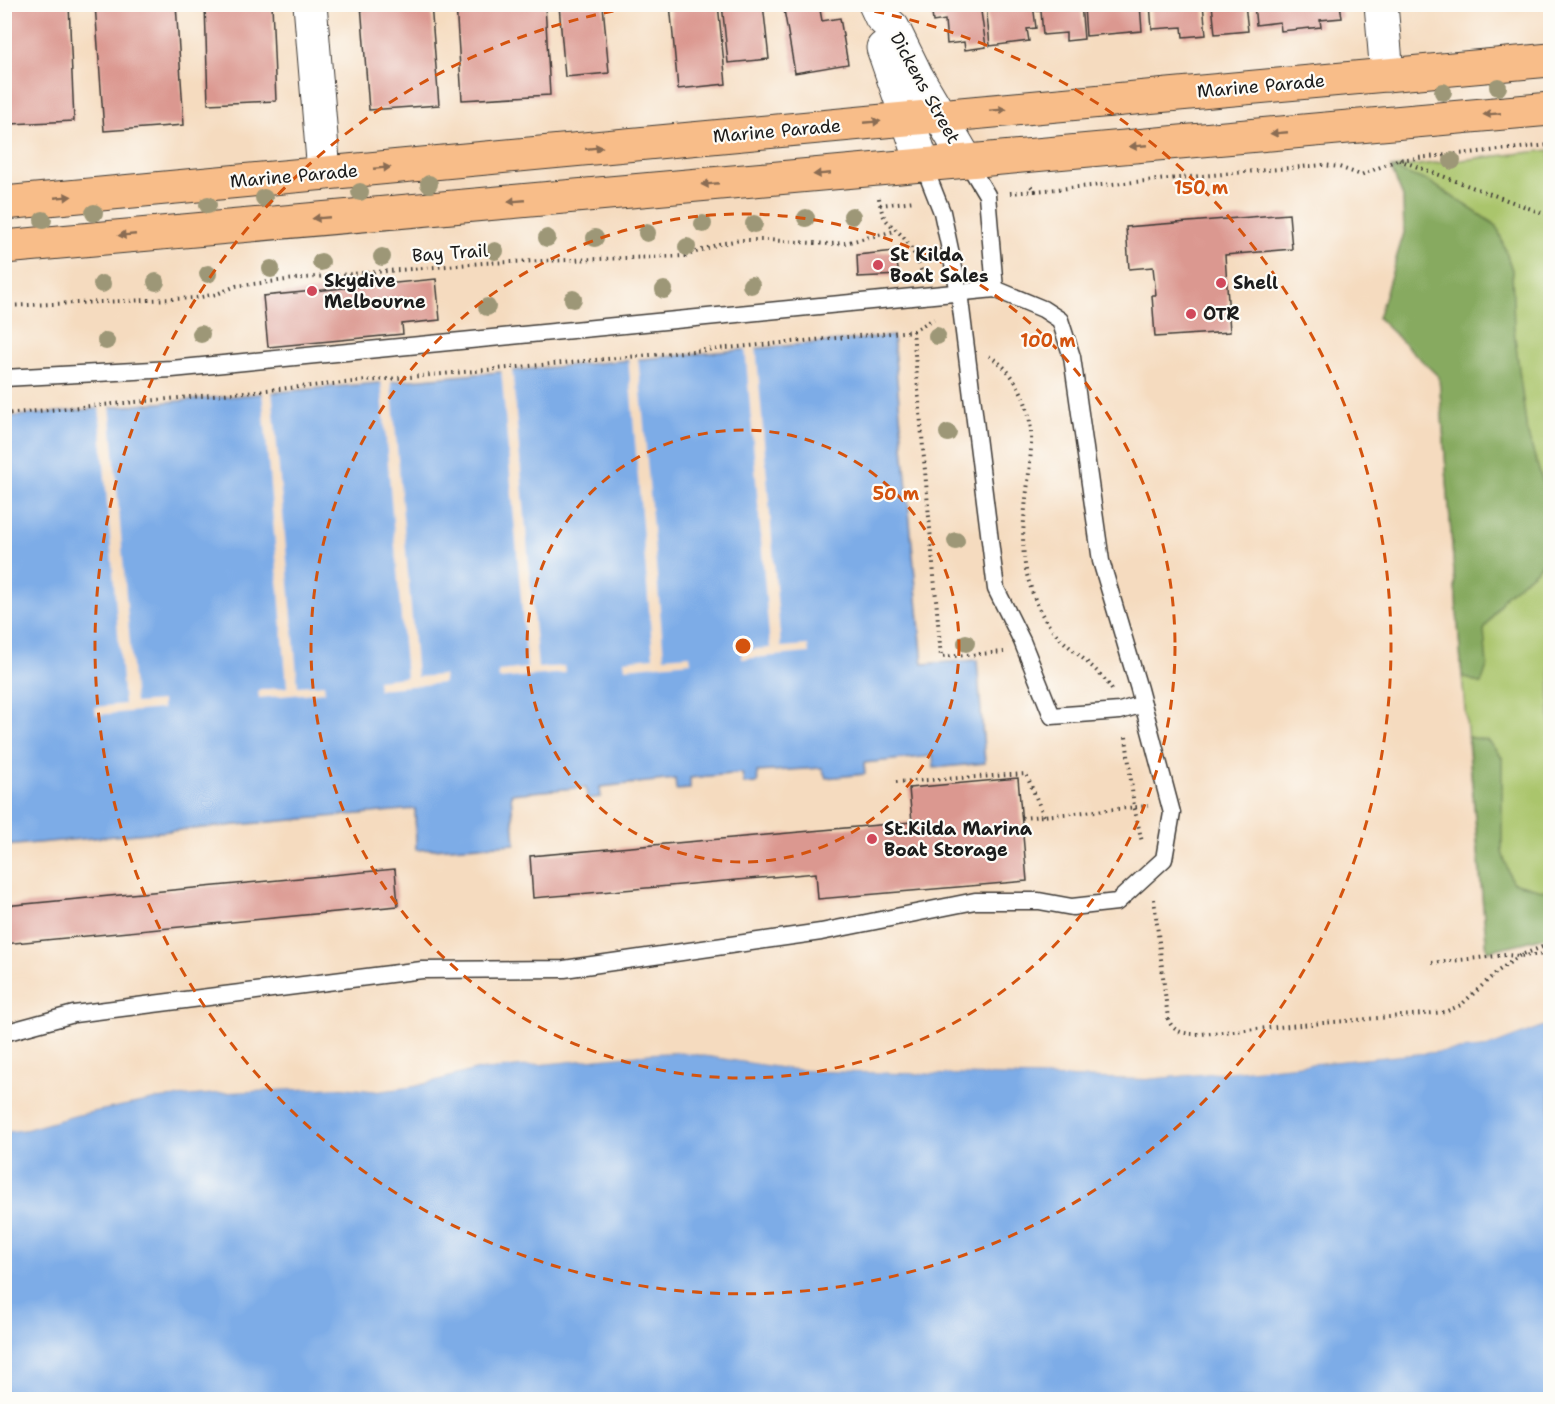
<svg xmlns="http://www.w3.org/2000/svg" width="1555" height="1404" viewBox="0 0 1555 1404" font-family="'Shantell Sans',sans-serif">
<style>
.green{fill:#aac56c;stroke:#637044;stroke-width:1.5}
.forest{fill:#87aa60;stroke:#52633e;stroke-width:1.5}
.water{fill:#7dace7;stroke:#4c6482;stroke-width:1.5}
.pier{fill:#f5dbbf}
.building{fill:#db9890}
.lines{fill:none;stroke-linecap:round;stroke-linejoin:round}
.service-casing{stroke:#3d3934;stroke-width:19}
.minor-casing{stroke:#3d3934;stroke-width:35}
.primary-casing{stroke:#3d3934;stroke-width:35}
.path{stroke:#3d3934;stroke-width:4;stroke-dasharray:1.5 4.5;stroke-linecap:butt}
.service{stroke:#fff;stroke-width:16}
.minor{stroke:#fff;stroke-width:33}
.primary{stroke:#f8bd89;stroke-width:33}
.tree{fill:#9d9777}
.oneway{fill:#8a6c52}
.ring{fill:none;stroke:#d4530e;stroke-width:3;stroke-dasharray:10 8}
.poi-dot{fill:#d1495b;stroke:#fdfcf7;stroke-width:2}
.labels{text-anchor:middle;stroke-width:4.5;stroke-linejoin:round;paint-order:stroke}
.street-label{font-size:18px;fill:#1c1c1c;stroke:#fdfcf7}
.poi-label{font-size:18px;font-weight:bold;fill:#1c1c1c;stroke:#fdfcf7;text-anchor:start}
.centre{fill:#d4530e;stroke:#fdfcf7;stroke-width:3}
.ring-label{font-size:18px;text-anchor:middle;font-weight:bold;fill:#d4530e;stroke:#fdfcf7;stroke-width:4.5;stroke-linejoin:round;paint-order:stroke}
</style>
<rect width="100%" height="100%" fill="#fdfcf7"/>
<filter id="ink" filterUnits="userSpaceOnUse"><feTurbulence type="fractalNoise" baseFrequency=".0167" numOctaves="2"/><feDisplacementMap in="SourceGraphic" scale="12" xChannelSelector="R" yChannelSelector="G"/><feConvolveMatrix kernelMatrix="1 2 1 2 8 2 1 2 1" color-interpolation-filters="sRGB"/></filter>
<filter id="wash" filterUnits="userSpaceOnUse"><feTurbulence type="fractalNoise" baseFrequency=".008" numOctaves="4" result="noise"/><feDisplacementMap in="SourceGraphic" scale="24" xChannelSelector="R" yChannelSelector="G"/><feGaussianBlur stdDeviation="1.35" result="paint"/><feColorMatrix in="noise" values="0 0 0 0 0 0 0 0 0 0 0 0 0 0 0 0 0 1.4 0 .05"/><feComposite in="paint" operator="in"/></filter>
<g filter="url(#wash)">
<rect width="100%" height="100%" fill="#f5dbbf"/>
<path class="green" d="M1550 150V936L1487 951 1462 676 1439 377 1378 318 1404 233 1403 197 1391 168Z"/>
<g class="forest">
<path d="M1391 168 1430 182 1497 226 1512 270 1514 330 1527 432 1550 505V552L1540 567 1505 596 1484 630 1487 666 1481 684 1462 676 1439 377 1378 318 1404 233 1403 197Z"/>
<path d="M1468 737 1487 740 1502 757V852L1512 882 1550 892V936L1487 951Z"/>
</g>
<g class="water">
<path d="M893 336 923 664 977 660 985 763 934 768 933 756 864 763 865 774 826 778 822 768 757 772 758 783 744 784 742 773 690 778V789L676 790 675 779 600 787 601 797 587 799 586 787 511 794 515 844 416 850 415 809 5 846V417Z"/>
<path d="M1550 1023V1399H5L4 1132 27 1129 76 1115 159 1098 230 1092 342 1087 379 1091 415 1086 477 1069H491L654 1053 682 1052 785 1068 816 1071 1147 1079 1486 1047Z"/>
</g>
<g class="pier">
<path d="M756 345 781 647 808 645 809 653 742 659V650L770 648 745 346Z"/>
<path d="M638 356 664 657 690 655 691 662 625 668 624 660 653 657 628 357Z"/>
<path d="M512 367 538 668 564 666 565 673 499 679 498 671 527 668 501 368Z"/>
<path d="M391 379 417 677 443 675 444 683 378 689 377 680 406 677 381 380Z"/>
<path d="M272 389 298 686 324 684 325 692 259 698 258 690 287 687 262 390Z"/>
<path d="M110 404 135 703 162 701V709L96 715 95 707 124 704 99 405Z"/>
<path d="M1550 1020V1023L1487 1047 1147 1079 816 1071 785 1068 682 1052 654 1053 491 1069H477L415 1086 379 1091 342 1087 230 1092 159 1098 76 1115 27 1129 5 1132 4 1129 27 1126 75 1113 159 1095 229 1089 342 1084 379 1088 414 1083 476 1066H490L654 1050 682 1049 785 1065 816 1068 1147 1076 1486 1044Z"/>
</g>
<g id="blocks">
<g class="building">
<path d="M4 4H69L74 121 10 124Z"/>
<path d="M95 4H176L184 125 104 131Z"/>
<path d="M205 4H272L276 101 208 104Z"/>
<path d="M361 4H431L439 105 369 110Z"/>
<path d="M456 4H545L550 95 462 100Z"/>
<path d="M670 4H718L726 84 678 89Z"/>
<path d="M722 4H763L769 59 728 63Z"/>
<path d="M783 4H819L822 21 840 18 848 64 795 73Z"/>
<path d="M931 4H980L986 47 965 50 964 42 947 44 945 20 933 22Z"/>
<path d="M986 4H1033L1036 28 1027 29 1029 41 990 46Z"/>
<path d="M1036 4H1081L1084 39 1066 41V33L1043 35 1041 11H1037Z"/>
<path d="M1088 4H1140L1142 31 1086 36 1084 7H1088Z"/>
<path d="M1150 4H1203L1206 35 1183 37 1182 27 1152 29Z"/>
<path d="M1212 4H1245L1248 31 1215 34Z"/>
<path d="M1254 4H1340L1342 18 1320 20 1321 27 1281 31 1280 22 1256 25Z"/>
<path d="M559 5H603L609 73 565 77Z"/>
<path d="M1289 214 1292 249 1225 255 1230 332 1155 337 1152 295H1156L1153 267 1129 269 1126 227Z"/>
<path d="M895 251 899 275 858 277 857 255Z"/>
<path d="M436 279 440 320 402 324 403 334 268 347 263 296Z"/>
<path d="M1018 778 1027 881 818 899 816 873 533 898 530 856 912 822 909 788Z"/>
<path d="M395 869 398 906 4 944V906Z"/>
</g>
</g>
</g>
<g filter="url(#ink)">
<use href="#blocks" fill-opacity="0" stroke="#3d3934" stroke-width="1.5"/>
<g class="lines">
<defs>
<g id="service">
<path d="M966 160 987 195 995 289"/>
<path d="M923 164 942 212 959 292 996 589 1022 641 1052 716 1120 711 1143 704"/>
<path d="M4 378 172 369 995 289 1043 309 1060 320 1072 357 1101 561 1139 689 1172 813 1164 859 1117 902 1072 907 1039 901H975L821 932 564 969 422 970 74 1014 4 1033"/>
</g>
<g id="minor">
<path d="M310 4 324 173"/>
<path d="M875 4 881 17 893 28 916 75 966 160"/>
<path d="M1381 4 1387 75"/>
<path d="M883 48 923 164"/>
</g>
<g id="primary">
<path d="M4 203 873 122 1550 60"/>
<path d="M4 247 1550 109"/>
</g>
</defs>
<use href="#service" class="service-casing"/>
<use href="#minor" class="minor-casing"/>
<use href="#primary" class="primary-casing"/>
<g class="path">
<path d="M1399 160 1550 216"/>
<path d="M1035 191 1323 165 1339 167 1361 175 1397 160 1550 145"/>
<path d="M1010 193 1035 191 1031 186"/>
<path d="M879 198C883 224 888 220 903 237 913 248 918 262 923 275"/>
<path d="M880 205 915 201"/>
<path d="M4 306 196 298 217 294 236 286 303 278 483 263 685 256 719 244 740 240H768L829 244 845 243 895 231"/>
<path d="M913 331 934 319"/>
<path d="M989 356C1015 370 1030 404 1031 433 1032 462 1026 491 1024 520 1022 543 1023 566 1031 588 1035 601 1042 617 1051 628 1069 651 1097 665 1112 690"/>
<path d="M4 414 913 331 941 657 1004 652"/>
<path d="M1126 737 1134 807 1142 842"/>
<path d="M896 782 1026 774 1044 816"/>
<path d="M1022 818 1148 806"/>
<path d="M1154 899 1168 1019C1174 1034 1186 1034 1201 1034L1445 1012 1461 1005 1498 971 1519 956 1550 944"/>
<path d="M1432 963 1506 955 1519 956 1550 954"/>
</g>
<use href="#service" class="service"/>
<use href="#minor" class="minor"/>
<use href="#primary" class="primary"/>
</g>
<g class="tree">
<circle cx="1498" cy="87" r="9"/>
<circle cx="1443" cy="92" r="9"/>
<circle cx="1452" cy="161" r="9"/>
<circle cx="429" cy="184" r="9"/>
<circle cx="360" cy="192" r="9"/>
<circle cx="264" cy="198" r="9"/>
<circle cx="208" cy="205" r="9"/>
<circle cx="94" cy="213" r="9"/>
<circle cx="852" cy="216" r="9"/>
<circle cx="806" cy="218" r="9"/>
<circle cx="43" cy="220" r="9"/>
<circle cx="703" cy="224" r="9"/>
<circle cx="754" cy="224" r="9"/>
<circle cx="647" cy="233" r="9"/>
<circle cx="547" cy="238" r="9"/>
<circle cx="595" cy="238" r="9"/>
<circle cx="687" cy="247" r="9"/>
<circle cx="495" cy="251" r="9"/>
<circle cx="382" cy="257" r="9"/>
<circle cx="321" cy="262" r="9"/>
<circle cx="271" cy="269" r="9"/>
<circle cx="208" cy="274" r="9"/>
<circle cx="156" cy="282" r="9"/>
<circle cx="102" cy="284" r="9"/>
<circle cx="751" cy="285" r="9"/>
<circle cx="664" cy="290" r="9"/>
<circle cx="573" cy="299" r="9"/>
<circle cx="487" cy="307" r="9"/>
<circle cx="201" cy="334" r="9"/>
<circle cx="937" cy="336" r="9"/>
<circle cx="106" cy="341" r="9"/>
<circle cx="948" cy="433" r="9"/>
<circle cx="956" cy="541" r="9"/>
<circle cx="966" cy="643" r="9"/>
</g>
<defs><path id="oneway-solid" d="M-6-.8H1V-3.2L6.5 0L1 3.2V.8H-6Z" transform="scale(1.5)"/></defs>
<g class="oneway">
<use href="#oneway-solid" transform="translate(998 110) rotate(-5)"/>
<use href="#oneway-solid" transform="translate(1492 114) rotate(175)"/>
<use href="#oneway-solid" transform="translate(872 122) rotate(-5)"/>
<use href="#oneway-solid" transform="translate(1279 133) rotate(175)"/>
<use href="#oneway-solid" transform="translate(1138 146) rotate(175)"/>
<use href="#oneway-solid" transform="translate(594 148) rotate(-6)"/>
<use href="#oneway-solid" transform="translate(382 168) rotate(-5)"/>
<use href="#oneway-solid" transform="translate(822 174) rotate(175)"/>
<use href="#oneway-solid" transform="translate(710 184) rotate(175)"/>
<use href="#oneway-solid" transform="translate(63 197) rotate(-5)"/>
<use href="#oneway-solid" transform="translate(516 201) rotate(175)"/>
<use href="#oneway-solid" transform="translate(321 218) rotate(175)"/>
<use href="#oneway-solid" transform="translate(127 235) rotate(175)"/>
</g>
</g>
<g class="ring">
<circle cx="743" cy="646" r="216"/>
<circle cx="743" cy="646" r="432"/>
<path d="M839 5A648 648 0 1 1 647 5"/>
</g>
<g class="poi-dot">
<circle cx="878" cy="265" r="6"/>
<circle cx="1221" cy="283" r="6"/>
<circle cx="312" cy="291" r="6"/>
<circle cx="1191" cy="314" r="6"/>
<circle cx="872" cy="839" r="6"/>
</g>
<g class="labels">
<g class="street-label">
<text transform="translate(1261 86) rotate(-5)" y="6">Marine Parade</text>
<text transform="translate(925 88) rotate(61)" y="6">Dickens Street</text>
<text transform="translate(777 131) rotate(-5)" y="6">Marine Parade</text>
<text transform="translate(294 176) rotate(-5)" y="6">Marine Parade</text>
<text transform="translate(450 253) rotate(-4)" y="6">Bay Trail</text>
</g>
<g class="poi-label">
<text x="890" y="261">St Kilda<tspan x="890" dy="21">Boat Sales</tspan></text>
<text x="324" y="287">Skydive<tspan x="324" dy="21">Melbourne</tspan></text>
<text x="1233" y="289">Shell</text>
<text x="1203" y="320">OTR</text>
<text x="884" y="835">St.Kilda Marina<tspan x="884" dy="21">Boat Storage</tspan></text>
</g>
</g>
<circle cx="743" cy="646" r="9" class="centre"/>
<g class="ring-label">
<text x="1201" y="194">150 m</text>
<text x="1048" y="347">100 m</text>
<text x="896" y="500">50 m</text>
</g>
<rect width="1555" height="1404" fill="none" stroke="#fdfcf7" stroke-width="24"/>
</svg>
